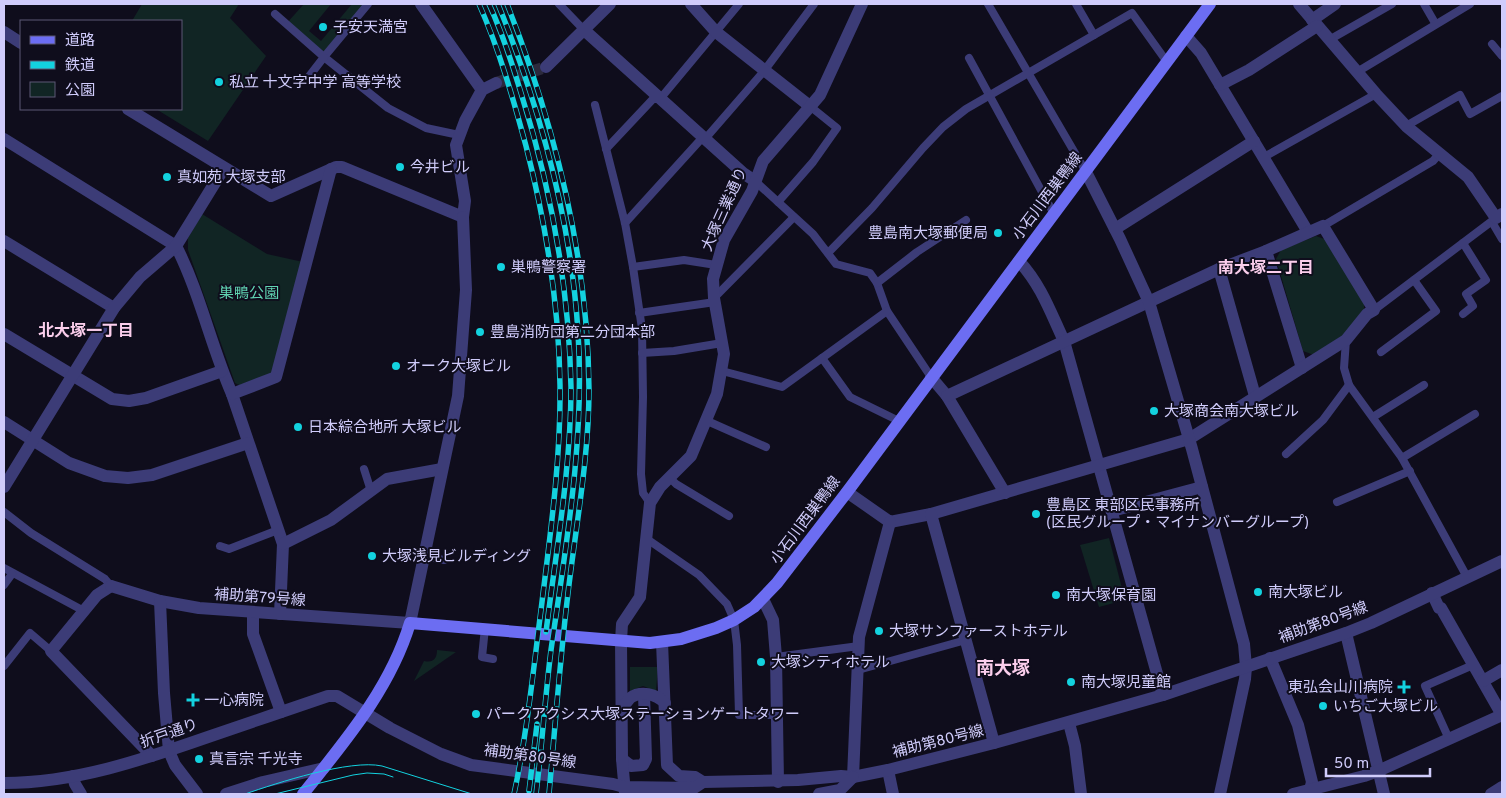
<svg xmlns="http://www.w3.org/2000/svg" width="1506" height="798" viewBox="0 0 1506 798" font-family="Overpass,'Noto Sans JP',sans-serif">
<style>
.green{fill:#112524}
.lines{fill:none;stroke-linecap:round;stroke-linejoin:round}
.minor-tunnel{stroke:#2c2a3d;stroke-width:12;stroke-dasharray:12 6;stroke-linecap:butt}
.service{stroke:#3c3c77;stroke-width:8}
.minor{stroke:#3c3c77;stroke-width:12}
.tertiary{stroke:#3c3c77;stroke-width:12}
.secondary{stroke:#6c6df2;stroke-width:12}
.tram{stroke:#13d2df;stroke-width:1}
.rail-casing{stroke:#13d2df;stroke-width:5.5}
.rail{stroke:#0f0d1c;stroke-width:4;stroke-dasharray:11;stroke-linecap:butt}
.poi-dot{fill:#13d2df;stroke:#0f0d1c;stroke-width:2}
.labels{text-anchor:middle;stroke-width:4;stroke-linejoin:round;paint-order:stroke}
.poi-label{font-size:15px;fill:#d0ccfb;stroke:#0f0d1c;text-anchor:start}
.street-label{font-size:15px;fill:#d0ccfb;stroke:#0f0d1c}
.park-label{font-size:15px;fill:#60d3b2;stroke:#0f0d1c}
.neighbourhood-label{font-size:16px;font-weight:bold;fill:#fbceec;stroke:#0f0d1c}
.quarter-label{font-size:18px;font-weight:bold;fill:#fbceec;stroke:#0f0d1c}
</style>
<rect width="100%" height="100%" fill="#0f0d1c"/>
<g class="green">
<path d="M142 4H239L230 18 266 56 208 141 156 109H181V21H132Z"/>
<path d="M304 4H331L309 31 321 41 352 4H364L321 55 286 24Z"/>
<path d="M202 214 267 254 303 262 272 375 241 386 235 383 188 250V238Z"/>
<path d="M1316 236 1327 240 1364 303V311L1342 336 1314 355 1303 351 1276 259 1281 250Z"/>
<path d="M1109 538 1125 600 1099 607 1080 545Z"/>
<path d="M437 650 456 652 414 681 424 661C433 663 437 659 437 650Z"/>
<path d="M630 667H658L656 691 643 686 630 691Z"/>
</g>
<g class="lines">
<path class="minor-tunnel" d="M496 83 546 67"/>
<g class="service">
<path d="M368 4 324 57 388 108 426 128 459 135"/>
<path d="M559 4 583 29"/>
<path d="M988 4 1086 172"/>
<path d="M1076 4 1094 35"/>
<path d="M1424 4 1435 23"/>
<path d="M275 14 324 57 307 79"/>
<path d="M1329 40 1392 4"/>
<path d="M1492 44 1502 56"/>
<path d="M969 58 1054 214"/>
<path d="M1357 72 1470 4"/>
<path d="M595 105 625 223 633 267 642 329 643 397 641 474 643 493 650 503"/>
<path d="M1406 126 1460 95 1470 114 1502 96"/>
<path d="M705 139 764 71 814 4"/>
<path d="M606 149 653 99H660L739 4"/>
<path d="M1264 157 1376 94"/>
<path d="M755 181 813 234 836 264 870 273 877 283 887 311 931 377"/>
<path d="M778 202 813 162 837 128 811 107"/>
<path d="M1492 222 1502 239"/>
<path d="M625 223 703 137"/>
<path d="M1323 226 1433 161 1440 153"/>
<path d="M828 253 872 208 923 148 943 127 966 109 1132 13 1167 62"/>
<path d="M633 267 684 260 716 265"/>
<path d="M877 283 917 252 966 220"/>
<path d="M714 298 794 217"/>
<path d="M1374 310 1496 218"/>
<path d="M639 313 715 302"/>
<path d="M1463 314 1473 306 1466 294 1486 280 1463 243"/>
<path d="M1346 340 1344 368 1349 385 1402 458 1467 577"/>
<path d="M1381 352 1436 311 1414 280"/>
<path d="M642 353 674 351 722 343"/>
<path d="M822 358 850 397 899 421"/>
<path d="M722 371 782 387 887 311"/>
<path d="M1373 417 1424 385"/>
<path d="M705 420 766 447"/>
<path d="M1286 454 1323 420 1349 385"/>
<path d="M1402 458 1475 414"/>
<path d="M364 469 371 491"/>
<path d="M669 477 676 484 729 516"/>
<path d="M1337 502 1410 471"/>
<path d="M4 512 31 533 105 579 111 586"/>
<path d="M647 539 699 575 727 604 734 620 737 645 739 715H777"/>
<path d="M220 546 229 549 278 530"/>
<path d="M424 556 444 560"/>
<path d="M4 568 84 611"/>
<path d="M4 585 12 574"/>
<path d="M485 628 482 657 493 659"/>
<path d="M776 657 859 646"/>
<path d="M4 666 30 633 51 651"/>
<path d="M858 670 966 640"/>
<path d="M1449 739 1425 686 1473 665"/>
</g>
<g class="minor">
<path d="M421 4 482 90"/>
<path d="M691 4 716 32 811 107"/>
<path d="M1299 4 1376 94 1406 126 1468 177 1496 218 1502 214"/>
<path d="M1312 20 1335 4"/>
<path d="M583 29 743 173 755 181"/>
<path d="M4 32 21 43"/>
<path d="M1186 36 1201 53 1308 232"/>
<path d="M546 67 610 4"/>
<path d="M1220 85 1249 70 1317 26"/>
<path d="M128 109 271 196 336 167H342L463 217 465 201 456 145 465 121 482 90 496 83"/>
<path d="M4 139 176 246C200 293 211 346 232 394L283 544 280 614"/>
<path d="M1115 229 1254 141"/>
<path d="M4 241 114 308"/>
<path d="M1266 251 1302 368"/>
<path d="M1019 261C1041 285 1050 311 1064 341L1163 695"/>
<path d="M1219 269 1255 396"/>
<path d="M4 334 112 399 129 401 146 398 222 371"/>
<path d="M931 377 947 396 1005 493"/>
<path d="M232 394 276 377 331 169"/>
<path d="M4 422 69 463 105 476 128 478 152 475 248 443"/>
<path d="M4 487 114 308 140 277 176 246 224 168"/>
<path d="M847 492 890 522 931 514 1189 439 1346 340 1367 314 1374 310 1323 226 1266 251 1219 269 947 396"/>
<path d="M1112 511 1202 487"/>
<path d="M931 514 994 743"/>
<path d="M283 544 331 520 387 479 442 469"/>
<path d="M111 586 97 595 51 651 152 756"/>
<path d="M1432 593 1439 608H1441L1502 715"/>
<path d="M763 599 773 620 776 657 778 782"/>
<path d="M253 613V634L281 712"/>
<path d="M1346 633 1384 794"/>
<path d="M621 641 622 624 640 597 650 503 660 487 691 456 717 394 724 354 714 298 713 279 724 240 752 191 763 161 820 95 862 4"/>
<path d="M1270 658 1298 725 1312 782 1309 794"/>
<path d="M1483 681 1502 670"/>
<path d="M1069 723 1075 746 1081 794"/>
<path d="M622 759 631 766 643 765 646 759 644 694"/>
<path d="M888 770 893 794"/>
<path d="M73 776 75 784 81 794"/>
<path d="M853 777 859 637 890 522"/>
<path d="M226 794 263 782 324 768"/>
<path d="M1293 794 1364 776 1378 771 1502 715"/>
<path d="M1491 794 1502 787"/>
</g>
<g class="tertiary">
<path d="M1086 172 1120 239 1149 302 1192 449 1244 644 1246 667 1245 679 1220 794"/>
<path d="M111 586 160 601 199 608 410 623 458 396 466 290 463 217"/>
<path d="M160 601 164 693 169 751 175 765 197 794"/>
<path d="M621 641 622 759 625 793"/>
<path d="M662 642 667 765 679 776 695 777 703 782"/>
<path d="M622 708C625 705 627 701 630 698 641 690 656 694 665 703"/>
<path d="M4 783C75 783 142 760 208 737 248 723 288 710 328 696H337L390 728 441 754 471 765 613 784 624 787 694 788 703 782 798 780 841 776 853 777 888 770 994 743 1163 695 1346 633 1371 623 1502 561"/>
<path d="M819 794 840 790 853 777"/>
</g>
<path class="secondary" d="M303 794C345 741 390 689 410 623L650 643 681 639 716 628 734 620 754 607 777 583 847 492 1210 4"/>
<g class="tram">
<path d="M245 794C277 783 350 759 382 766L472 794"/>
<path d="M275 794 353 775 367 773 384 774 393 777"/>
</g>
<defs>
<g id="rail">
<path d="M479 4C499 49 513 98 526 146 546 224 559 304 560 385 561 460 550 536 541 610 533 672 527 734 514 794"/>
<path d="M489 4C502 32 512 63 521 93 551 188 569 287 571 387 571 468 556 551 546 632"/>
<path d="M498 4C540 108 571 220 578 332 585 439 566 545 551 650 545 698 542 746 536 794"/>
<path d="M507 4C555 126 588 256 589 389 589 457 576 525 568 593 560 660 555 727 549 794"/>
<path d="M529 791 537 724"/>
</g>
</defs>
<use href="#rail" class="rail-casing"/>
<use href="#rail" class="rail"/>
</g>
<g class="poi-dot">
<circle cx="323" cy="27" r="5"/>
<circle cx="219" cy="82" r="5"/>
<circle cx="400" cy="167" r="5"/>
<circle cx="167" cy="177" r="5"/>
<circle cx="998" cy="233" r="5"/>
<circle cx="501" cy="267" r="5"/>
<circle cx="480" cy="332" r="5"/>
<circle cx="396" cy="366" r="5"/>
<circle cx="1154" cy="411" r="5"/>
<circle cx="298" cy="427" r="5"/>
<circle cx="1036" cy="514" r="5"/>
<circle cx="372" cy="556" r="5"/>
<circle cx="1258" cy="592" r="5"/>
<circle cx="1056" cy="595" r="5"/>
<circle cx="879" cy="631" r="5"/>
<circle cx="761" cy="662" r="5"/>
<circle cx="1071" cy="682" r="5"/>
<path d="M1401.5 679.5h5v5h5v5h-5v5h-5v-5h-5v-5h5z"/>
<path d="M190.5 692.5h5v5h5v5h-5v5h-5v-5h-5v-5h5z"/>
<circle cx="1323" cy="706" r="5"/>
<circle cx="476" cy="714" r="5"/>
<circle cx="199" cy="759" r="5"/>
</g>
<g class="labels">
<g class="poi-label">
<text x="333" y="32">子安天満宮</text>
<text x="229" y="87">私立 十文字中学 高等学校</text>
<text x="410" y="172">今井ビル</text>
<text x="177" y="182">真如苑 大塚支部</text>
<text x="988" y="238" text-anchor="end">豊島南大塚郵便局</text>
<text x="511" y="272">巣鴨警察署</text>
<text x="490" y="337">豊島消防団第二分団本部</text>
<text x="406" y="371">オーク大塚ビル</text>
<text x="1164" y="416">大塚商会南大塚ビル</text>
<text x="308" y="432">日本綜合地所 大塚ビル</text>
<text x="1046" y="510">豊島区 東部区民事務所<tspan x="1046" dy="17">(区民グループ・マイナンバーグループ)</tspan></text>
<text x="382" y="561">大塚浅見ビルディング</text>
<text x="1268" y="597">南大塚ビル</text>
<text x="1066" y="600">南大塚保育園</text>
<text x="889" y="636">大塚サンファーストホテル</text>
<text x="771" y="667">大塚シティホテル</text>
<text x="1081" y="687">南大塚児童館</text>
<text x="1393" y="692" text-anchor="end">東弘会山川病院</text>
<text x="204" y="705">一心病院</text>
<text x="1333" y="711">いちご大塚ビル</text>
<text x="486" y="719">パークアクシス大塚ステーションゲートタワー</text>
<text x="209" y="764">真言宗 千光寺</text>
</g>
<g class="street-label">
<text transform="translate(1047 196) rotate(-53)" y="5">小石川西巣鴨線</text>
<text transform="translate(724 209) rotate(-66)" y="5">大塚三業通り</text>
<text transform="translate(805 520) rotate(-53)" y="5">小石川西巣鴨線</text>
<text transform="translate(260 597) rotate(4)" y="5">補助第79号線</text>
<text transform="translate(1323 622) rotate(-20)" y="5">補助第80号線</text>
<text transform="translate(169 733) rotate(-19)" y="5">折戸通り</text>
<text transform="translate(938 741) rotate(-14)" y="5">補助第80号線</text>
<text transform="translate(530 756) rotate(8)" y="5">補助第80号線</text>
</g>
<g class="park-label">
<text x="249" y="298">巣鴨公園</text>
</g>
<g class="neighbourhood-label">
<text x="1266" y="273">南大塚二丁目</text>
<text x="86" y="336">北大塚一丁目</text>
</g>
<g class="quarter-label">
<text x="1003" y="674">南大塚</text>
</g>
</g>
<rect width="1506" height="798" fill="none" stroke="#d0ccfb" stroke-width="10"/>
<rect x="20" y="20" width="162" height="90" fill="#0f0d1c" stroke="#5c5975"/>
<rect x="30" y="36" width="25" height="8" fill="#6c6df2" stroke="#5c5975"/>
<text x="65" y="45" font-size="15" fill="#d0ccfb">道路</text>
<rect x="30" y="61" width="25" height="8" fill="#13d2df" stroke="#5c5975"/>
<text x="65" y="70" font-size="15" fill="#d0ccfb">鉄道</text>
<rect x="30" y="82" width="25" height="15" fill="#112524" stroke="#5c5975"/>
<text x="65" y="95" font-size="15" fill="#d0ccfb">公園</text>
<path d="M1326 768v8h104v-8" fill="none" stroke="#d0ccfb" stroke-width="2.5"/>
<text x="1334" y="768" font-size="15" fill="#d0ccfb" stroke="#0f0d1c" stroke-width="4" paint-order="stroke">50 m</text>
</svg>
